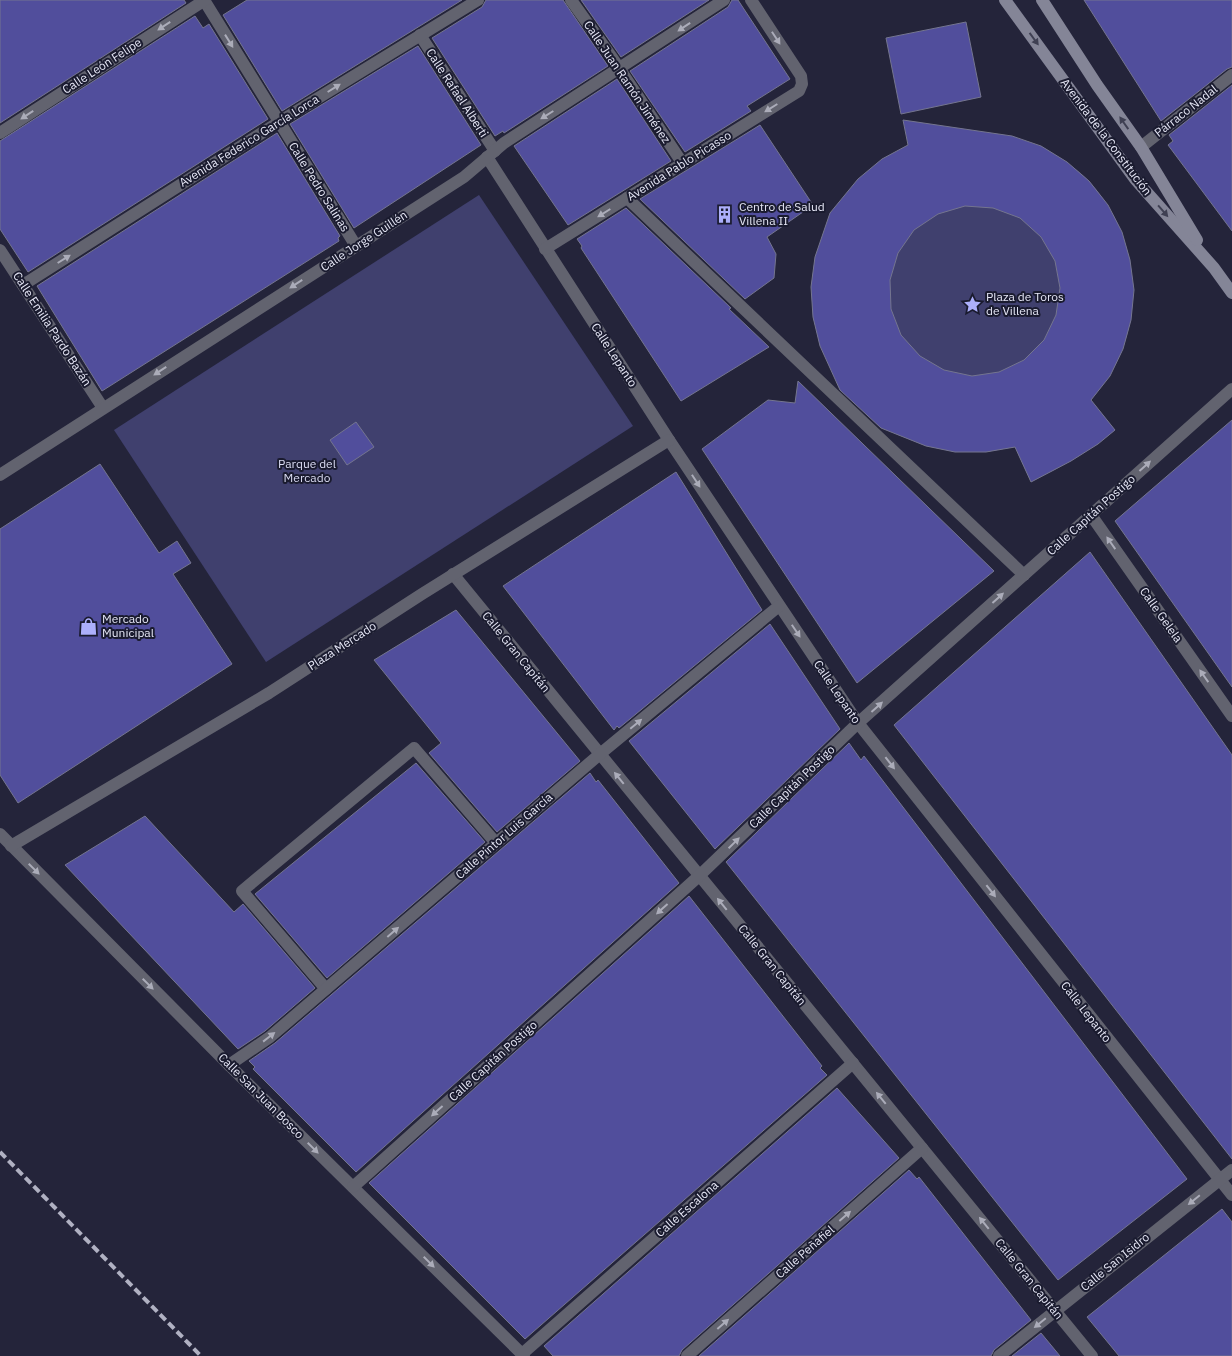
<svg xmlns="http://www.w3.org/2000/svg" width="1232" height="1356" viewBox="0 0 1232 1356" font-family="'IBM Plex Sans',sans-serif">
<style>
.green{fill:#40406e}
.building{fill:#514e9c;stroke:#74758f;fill-rule:evenodd}
.lines{fill:none;stroke-linecap:round;stroke-linejoin:round}
.street{stroke:#62636f;stroke-width:12}
.secondary{stroke:#848597;stroke-width:12}
.rail{stroke:#b0b1c2;stroke-width:4;stroke-dasharray:8 4;stroke-linecap:butt}
.oneway{fill:#abacb9}
.oneway2{fill:#3f4053}
.labels{text-anchor:middle;stroke-width:4;stroke-linejoin:round;paint-order:stroke}
.street-label{font-size:12px;fill:#e6e7f6;stroke:#1a1b2f}
.poi-label{font-size:12px;fill:#e6e7f6;stroke:#1a1b2f;text-anchor:start}
.park-label{font-size:12px;fill:#dcddf4;stroke:#1a1b2f}
</style>
<rect width="100%" height="100%" fill="#24243a"/>
<g class="green">
<path d="M1041 146C1058 157 1076 167 1090 182 1131 227 1144 291 1123 348 1116 368 1104 384 1091 400L1115 430C1089 452 1061 467 1031 482L1015 447 986 452H955L926 446 898 435 872 418 820 346 813 317 811 287 815 257 825 228 839 202Z"/>
<path d="M479 195 633 426 266 662 114 430Z"/>
</g>
<g class="building">
<path d="M0 0H184L186 3 0 123Z"/>
<path d="M247 0H462L282 111 223 15Z"/>
<path d="M486 0H563L608 66 504 133 503 131 495 136 432 38 482 7Z"/>
<path d="M581 0H709L621 57Z"/>
<path d="M732 0H738L790 79 747 106 751 111 685 152 630 71 728 7Z"/>
<path d="M1084 0H1232V67L1227 69 1161 121Z"/>
<path d="M195 16 203 28 209 24 268 119 28 272 0 229V141Z"/>
<path d="M966 22 981 97 901 114 886 38Z"/>
<path d="M418 46 481 145 354 228 290 124Z"/>
<path d="M617 79 671 161 568 225 514 146Z"/>
<path d="M1232 85V231L1168 145 1173 141 1169 135Z"/>
<path d="M903 120 1012 136 1041 146 1067 162 1089 181 1108 205 1122 232 1130 260 1134 290 1131 320 1123 349 1110 376 1091 400 1115 430 1098 444 1071 461 1031 482 1015 447 986 452H955L926 446 881 428 840 390 820 346 813 317 811 287 815 257 830 213 858 179 882 159 908 145ZM965 206 993 208 1020 218 1041 237 1055 261 1060 288 1056 315 1044 340 1024 360 999 372 972 376 944 370 920 356 901 335 891 309 890 280 898 253 914 230 938 214Z"/>
<path d="M760 125 813 205 767 237 776 254 774 278 745 299 640 199Z"/>
<path d="M277 133 340 236 338 238 339 241 102 391 37 286Z"/>
<path d="M626 208 731 308 729 309 769 347 681 401 581 248 582 246 577 239Z"/>
<path d="M798 381 994 571 857 683 702 449 768 400 795 403Z"/>
<path d="M1232 420V687L1115 521Z"/>
<path d="M356 422 374 447 347 465 330 440Z"/>
<path d="M100 464 159 553 177 541 191 563 173 574 232 664 18 803 0 775V529Z"/>
<path d="M676 472 762 610 619 728 617 726 614 730 503 586Z"/>
<path d="M1090 552 1232 755V1159L894 725Z"/>
<path d="M456 610 580 761 497 832 429 753 441 743 374 660Z"/>
<path d="M770 624 840 729 715 849 629 741Z"/>
<path d="M849 743 861 760 864 756 1187 1179 1058 1280 726 862Z"/>
<path d="M416 763 485 842 327 978 255 894Z"/>
<path d="M590 773 596 782 598 780 679 883 356 1172 253 1069 255 1067 249 1061 275 1043Z"/>
<path d="M145 816 234 912 243 904 315 988 265 1031 238 1049 65 865Z"/>
<path d="M689 896 822 1066 820 1068 827 1075 525 1339 369 1183Z"/>
<path d="M837 1088 899 1158 682 1350 679 1356H553L544 1346Z"/>
<path d="M909 1170 917 1179 919 1177 1031 1320 994 1350 991 1356H699Z"/>
<path d="M1222 1209 1232 1222V1356H1119L1087 1317Z"/>
<path d="M1041 1333 1060 1356H1012Z"/>
</g>
<g class="lines">
<g class="street">
<path d="M204 0 356 246"/>
<path d="M571 0 613 59 683 164"/>
<path d="M420 35 495 151"/>
<path d="M0 133 205 0"/>
<path d="M1141 147 1232 75"/>
<path d="M487 157 669 440 858 723 1232 1195"/>
<path d="M627 198 1024 575"/>
<path d="M545 249 799 91 802 84 801 76 751 0"/>
<path d="M0 250 103 408"/>
<path d="M23 285 279 122 478 0"/>
<path d="M0 475 464 177 504 143 724 0"/>
<path d="M1091 515 1232 716"/>
<path d="M453 574 1092 1356"/>
<path d="M0 834 229 1065 524 1356"/>
<path d="M11 846 269 693 422 594 669 440"/>
<path d="M326 989 242 891 414 748 496 843"/>
<path d="M229 1065 270 1037 600 754 779 606"/>
<path d="M353 1187 699 876 858 723 1232 389"/>
<path d="M522 1354 853 1063"/>
<path d="M687 1356 922 1148"/>
<path d="M999 1356 1232 1170"/>
</g>
<g class="secondary">
<path d="M1005 0 1135 179 1214 268 1232 293"/>
<path d="M1042 0 1097 85 1141 147 1197 240"/>
</g>
<path class="rail" d="M0 1152 201 1356"/>
</g>
<defs><path id="oneway-solid" d="M-6-.8H1V-3.2L6.5 0L1 3.2V.8H-6Z" transform="scale(1.25)"/></defs>
<g class="oneway">
<use href="#oneway-solid" transform="translate(164 26) rotate(147)"/>
<use href="#oneway-solid" transform="translate(684 27) rotate(146)"/>
<use href="#oneway-solid" transform="translate(776 38) rotate(57)"/>
<use href="#oneway-solid" transform="translate(229 41) rotate(58)"/>
<use href="#oneway-solid" transform="translate(334 88) rotate(-32)"/>
<use href="#oneway-solid" transform="translate(771 108) rotate(148)"/>
<use href="#oneway-solid" transform="translate(27 115) rotate(147)"/>
<use href="#oneway-solid" transform="translate(547 115) rotate(148)"/>
<use href="#oneway-solid" transform="translate(604 213) rotate(148)"/>
<use href="#oneway-solid" transform="translate(64 259) rotate(-32)"/>
<use href="#oneway-solid" transform="translate(296 284) rotate(147)"/>
<use href="#oneway-solid" transform="translate(160 371) rotate(147)"/>
<use href="#oneway-solid" transform="translate(1145 466) rotate(-42)"/>
<use href="#oneway-solid" transform="translate(696 481) rotate(57)"/>
<use href="#oneway-solid" transform="translate(1111 543) rotate(-125)"/>
<use href="#oneway-solid" transform="translate(998 598) rotate(-42)"/>
<use href="#oneway-solid" transform="translate(796 631) rotate(56)"/>
<use href="#oneway-solid" transform="translate(1204 676) rotate(-125)"/>
<use href="#oneway-solid" transform="translate(877 707) rotate(-42)"/>
<use href="#oneway-solid" transform="translate(636 724) rotate(-40)"/>
<use href="#oneway-solid" transform="translate(890 763) rotate(52)"/>
<use href="#oneway-solid" transform="translate(619 778) rotate(-129)"/>
<use href="#oneway-solid" transform="translate(734 843) rotate(-44)"/>
<use href="#oneway-solid" transform="translate(34 869) rotate(45)"/>
<use href="#oneway-solid" transform="translate(991 891) rotate(52)"/>
<use href="#oneway-solid" transform="translate(722 904) rotate(-129)"/>
<use href="#oneway-solid" transform="translate(662 909) rotate(138)"/>
<use href="#oneway-solid" transform="translate(393 932) rotate(-41)"/>
<use href="#oneway-solid" transform="translate(148 984) rotate(45)"/>
<use href="#oneway-solid" transform="translate(269 1037) rotate(-38)"/>
<use href="#oneway-solid" transform="translate(881 1098) rotate(-129)"/>
<use href="#oneway-solid" transform="translate(437 1111) rotate(138)"/>
<use href="#oneway-solid" transform="translate(313 1148) rotate(45)"/>
<use href="#oneway-solid" transform="translate(1194 1200) rotate(141)"/>
<use href="#oneway-solid" transform="translate(845 1216) rotate(-41)"/>
<use href="#oneway-solid" transform="translate(984 1223) rotate(-129)"/>
<use href="#oneway-solid" transform="translate(429 1262) rotate(45)"/>
<use href="#oneway-solid" transform="translate(1040 1323) rotate(141)"/>
<use href="#oneway-solid" transform="translate(723 1324) rotate(-41)"/>
</g>
<g class="oneway2">
<use href="#oneway-solid" transform="translate(1034 39) rotate(54)"/>
<use href="#oneway-solid" transform="translate(1124 123) rotate(-125)"/>
<use href="#oneway-solid" transform="translate(1163 211) rotate(49)"/>
</g>
<defs>
<symbol id="building-bare" viewBox="-9 -9 18 18"><path d="M-4-6H4V6H1V3H-1V6H-4ZM-2.5-4.3h1.7v1.8h-1.7ZM.8-4.3h1.7v1.8H.8ZM-2.5-1h1.7V.8h-1.7ZM.8-1h1.7V.8H.8Z" fill="#acaffb" stroke="#1a1b2f" stroke-width="2.5" paint-order="stroke"/></symbol>
<symbol id="sight-bare" viewBox="-9 -9 18 18"><path d="M0-6L1.8-2.2L6-1.7L2.9 1.2L3.7 5.4L0 3.3L-3.7 5.4L-2.9 1.2L-6-1.7L-1.8-2.2Z" fill="#acaffb" stroke="#1a1b2f" stroke-width="2.5" paint-order="stroke"/></symbol>
<symbol id="shop-bare" viewBox="-9 -9 18 18"><path d="M-5-2.5h2.3a2.7 3.5 0 0 1 5.4 0H5L5.5 6h-11ZM-1.5-2.5h3a1.5 2.3 0 0 0-3 0Z" fill="#acaffb" stroke="#1a1b2f" stroke-width="2.5" paint-order="stroke"/></symbol>
</defs>
<g fill-rule="evenodd">
<use href="#building-bare" x="712" y="202" width="25" height="25"/>
<use href="#sight-bare" x="960" y="292" width="25" height="25"/>
<use href="#shop-bare" x="76" y="614" width="25" height="25"/>
</g>
<g class="labels">
<g class="street-label">
<text transform="translate(102 66) rotate(-33)" y="4">Calle León Felipe</text>
<text transform="translate(627 82) rotate(56)" y="4">Calle Juan Ramón Jiménez</text>
<text transform="translate(457 93) rotate(57)" y="4">Calle Rafael Alberti</text>
<text transform="translate(1186 111) rotate(-38)" y="4">Párraco Nadal</text>
<text transform="translate(1106 137) rotate(53)" y="4">Avenida de la Constitución</text>
<text transform="translate(249 141) rotate(-32)" y="4">Avenida Federico García Lorca</text>
<text transform="translate(679 166) rotate(-32)" y="4">Avenida Pablo Picasso</text>
<text transform="translate(319 187) rotate(58)" y="4">Calle Pedro Salinas</text>
<text transform="translate(364 241) rotate(-33)" y="4">Calle Jorge Guillén</text>
<text transform="translate(52 329) rotate(57)" y="4">Calle Emilia Pardo Bazán</text>
<text transform="translate(614 355) rotate(57)" y="4">Calle Lepanto</text>
<text transform="translate(1091 515) rotate(-42)" y="4">Calle Capitán Postigo</text>
<text transform="translate(1161 615) rotate(55)" y="4">Calle Gelela</text>
<text transform="translate(342 646) rotate(-33)" y="4">Plaza Mercado</text>
<text transform="translate(516 652) rotate(51)" y="4">Calle Gran Capitán</text>
<text transform="translate(837 692) rotate(56)" y="4">Calle Lepanto</text>
<text transform="translate(792 787) rotate(-44)" y="4">Calle Capitán Postigo</text>
<text transform="translate(504 836) rotate(-41)" y="4">Calle Pintor Luis García</text>
<text transform="translate(772 965) rotate(51)" y="4">Calle Gran Capitán</text>
<text transform="translate(1086 1012) rotate(52)" y="4">Calle Lepanto</text>
<text transform="translate(493 1061) rotate(-42)" y="4">Calle Capitán Postigo</text>
<text transform="translate(261 1096) rotate(45)" y="4">Calle San Juan Bosco</text>
<text transform="translate(687 1209) rotate(-41)" y="4">Calle Escalona</text>
<text transform="translate(805 1252) rotate(-41)" y="4">Calle Peñafiel</text>
<text transform="translate(1115 1262) rotate(-39)" y="4">Calle San Isidro</text>
<text transform="translate(1029 1279) rotate(51)" y="4">Calle Gran Capitán</text>
</g>
<g class="poi-label">
<text x="739" y="211">Centro de Salud<tspan x="739" dy="14">Villena II</tspan></text>
<text x="986" y="301">Plaza de Toros<tspan x="986" dy="14">de Villena</tspan></text>
<text x="102" y="623">Mercado<tspan x="102" dy="14">Municipal</tspan></text>
</g>
<g class="park-label">
<text x="307" y="468">Parque del<tspan x="307" dy="14">Mercado</tspan></text>
</g>
</g>
</svg>
